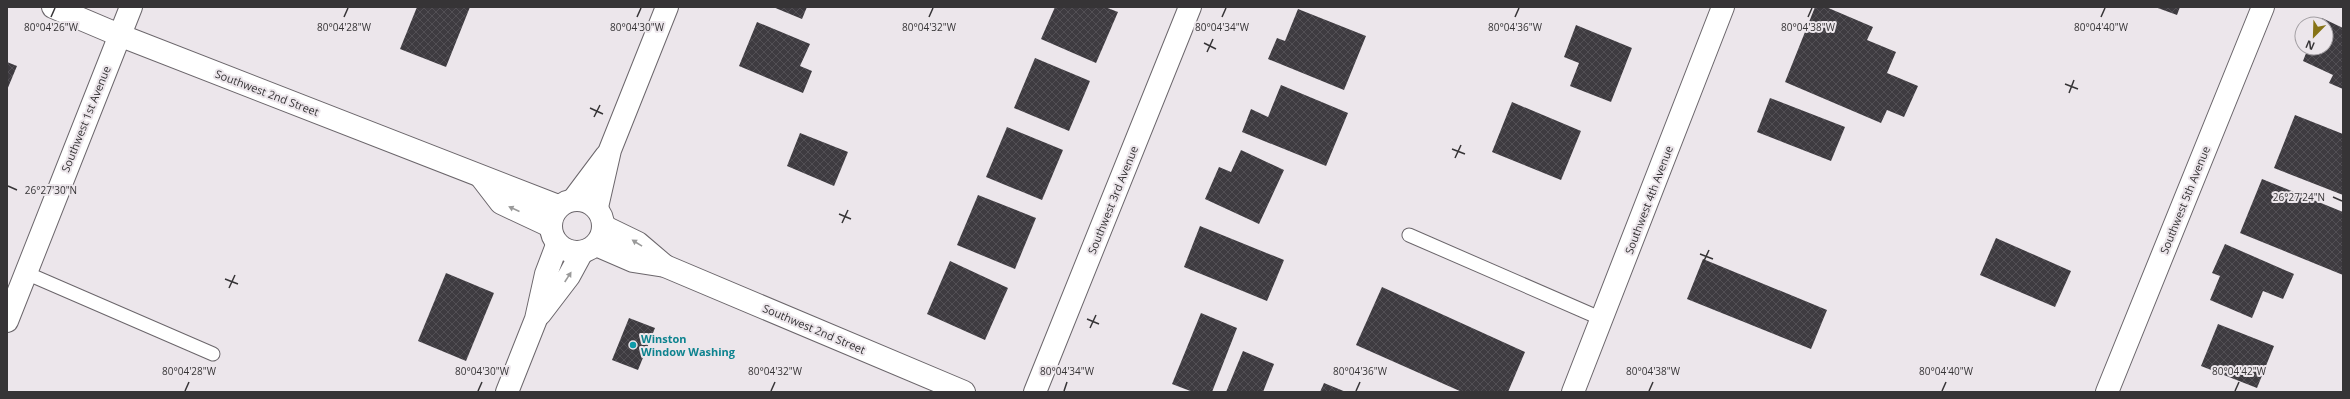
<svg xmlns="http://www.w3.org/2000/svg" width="2350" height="399" viewBox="0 0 2350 399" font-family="'Open Sans',sans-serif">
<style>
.building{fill:url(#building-cross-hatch)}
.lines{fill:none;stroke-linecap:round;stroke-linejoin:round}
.service-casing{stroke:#6b666b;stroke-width:15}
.minor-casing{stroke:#6b666b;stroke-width:24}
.service{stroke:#fff;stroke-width:13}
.minor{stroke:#fff;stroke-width:22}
.oneway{fill:#9a9a9a}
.ticks{fill:none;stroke:#363436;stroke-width:1.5}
.culture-dot{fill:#0f9aa8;stroke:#ece6eb;stroke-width:1.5}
.labels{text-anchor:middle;stroke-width:4;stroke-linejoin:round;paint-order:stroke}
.street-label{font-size:11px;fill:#363436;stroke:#ece6eb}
.culture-label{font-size:11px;font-weight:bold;fill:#0d838f;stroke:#ece6eb;text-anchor:start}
.ticks-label{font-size:10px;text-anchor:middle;fill:#363436;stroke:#ece6eb;stroke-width:4;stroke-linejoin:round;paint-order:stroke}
</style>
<defs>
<pattern id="building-cross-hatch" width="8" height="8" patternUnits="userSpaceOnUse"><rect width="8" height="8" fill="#3e3b40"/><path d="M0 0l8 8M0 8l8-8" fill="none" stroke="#524f54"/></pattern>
</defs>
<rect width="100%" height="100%" fill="#ece6eb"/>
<g class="building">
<path d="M417 7H470L446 67 400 49Z"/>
<path d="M773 7H807L802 19Z"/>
<path d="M1055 7H1105L1118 12 1096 63 1041 39Z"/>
<path d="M1815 7H1826L1873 27 1867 40 1896 52 1887 73 1918 86 1904 117 1887 110 1881 123 1785 82Z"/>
<path d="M2155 7H2180L2177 15Z"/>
<path d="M1298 9 1366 36 1344 90 1268 59 1277 38 1285 41Z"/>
<path d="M2322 18 2343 28V89L2329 83 2333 75 2303 61 2308 48H2326V24H2319Z"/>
<path d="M757 22 810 44 800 66 812 71 803 93 739 66Z"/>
<path d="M1576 25 1632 48 1611 102 1570 86 1579 63 1564 57Z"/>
<path d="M1035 58 1090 81 1069 131 1014 108Z"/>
<path d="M7 62 17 66 7 90Z"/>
<path d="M1281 85 1348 113 1326 166 1242 132 1251 109 1268 117Z"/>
<path d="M1770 98 1845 127 1831 161 1757 132Z"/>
<path d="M1512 102 1581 131 1561 180 1492 152Z"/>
<path d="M2295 115 2343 134V195L2274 168Z"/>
<path d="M1007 127 1063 150 1042 200 986 177Z"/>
<path d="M800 133 848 152 834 186 787 166Z"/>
<path d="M1241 150 1284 170 1259 224 1205 199 1219 167 1231 172Z"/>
<path d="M2262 179 2343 212V275L2240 233Z"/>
<path d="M978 195 1036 218 1015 269 957 245Z"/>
<path d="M1200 226 1284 260 1267 301 1184 267Z"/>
<path d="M1996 238 2071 271 2055 307 1980 275Z"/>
<path d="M2225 244 2294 274 2283 299 2263 291 2252 318 2210 300 2220 276 2212 273Z"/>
<path d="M1703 259 1827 310 1811 349 1687 299Z"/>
<path d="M950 261 1008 288 985 340 927 314Z"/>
<path d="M446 273 494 293 466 361 418 341Z"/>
<path d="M1382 287 1525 352 1508 392H1462L1356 345Z"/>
<path d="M1201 313 1237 328 1212 392H1193L1172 384Z"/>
<path d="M629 318 655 328 638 370 612 360Z"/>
<path d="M2218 324 2274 346 2257 388 2201 366Z"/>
<path d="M1243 351 1274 364 1263 392H1226Z"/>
<path d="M1324 383 1346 392H1320Z"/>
</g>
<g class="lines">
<defs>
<g id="service">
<path d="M1409 235 1602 319"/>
<path d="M26 273 213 354"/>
</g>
<g id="minor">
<path d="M53 7 119 35 558 206"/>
<path d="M481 177 501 203 550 226"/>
<circle cx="577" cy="226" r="26"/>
<path d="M573 200 606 156"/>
<path d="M597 207 610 150 667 7"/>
<path d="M605 227 638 243 665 266"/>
<path d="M596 245 633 261 665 266 964 392"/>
<path d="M540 314 569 276 582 252"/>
<path d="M7 321 131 7"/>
<path d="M507 392 536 319 546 274 557 245"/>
<path d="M1035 392 1190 7"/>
<path d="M1573 392 1723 7"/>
<path d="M2107 392 2263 7"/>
</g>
</defs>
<use href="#service" class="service-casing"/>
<use href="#minor" class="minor-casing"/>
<use href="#service" class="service"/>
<use href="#minor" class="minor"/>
</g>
<defs><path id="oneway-solid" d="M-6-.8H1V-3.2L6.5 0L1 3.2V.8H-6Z"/></defs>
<g class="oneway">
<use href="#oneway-solid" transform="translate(514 209) rotate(-156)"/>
<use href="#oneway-solid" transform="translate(637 243) rotate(-148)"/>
<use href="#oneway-solid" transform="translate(568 277) rotate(-57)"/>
</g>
<path class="ticks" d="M51 17 55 8M344 17 348 8M637 17 641 8M929 17 933 8M1222 17 1226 8M1515 17 1519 8M1808 17 1812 8M2101 17 2105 8M1204 43 1216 49M1207 52 1213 39M2065 84 2078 89M2069 93 2074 80M590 108 603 114M594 117 600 105M1452 149 1465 154M1455 158 1461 145M8 186 17 190M2333 197 2342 201M839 214 851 219M842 223 848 210M1700 254 1713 259M1703 263 1709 250M225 279 238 284M229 288 235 275M1087 319 1099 324M1090 328 1096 315M185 391 189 382M478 391 482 382M771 391 775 382M1064 391 1067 382M1356 391 1360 382M1649 391 1653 382M1942 391 1946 382M2235 391 2239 382"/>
<circle class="culture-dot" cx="633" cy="345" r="4"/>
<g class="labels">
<g class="street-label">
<text transform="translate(267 93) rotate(21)" y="4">Southwest 2nd Street</text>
<text transform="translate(86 119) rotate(-68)" y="4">Southwest 1st Avenue</text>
<text transform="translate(1113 200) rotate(-68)" y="4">Southwest 3rd Avenue</text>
<text transform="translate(1649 200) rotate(-69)" y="4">Southwest 4th Avenue</text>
<text transform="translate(2185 200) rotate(-68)" y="4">Southwest 5th Avenue</text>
<text transform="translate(814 329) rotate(23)" y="4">Southwest 2nd Street</text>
</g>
<g class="culture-label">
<text x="641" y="343">Winston<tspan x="641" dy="13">Window Washing</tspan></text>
</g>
</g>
<g class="ticks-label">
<text x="51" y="31">80°04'26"W</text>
<text x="344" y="31">80°04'28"W</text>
<text x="637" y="31">80°04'30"W</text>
<text x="1222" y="31">80°04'34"W</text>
<text x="1515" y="31">80°04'36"W</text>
<text x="2101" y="31">80°04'40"W</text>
<text x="929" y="31">80°04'32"W</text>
<text x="1808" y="31">80°04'38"W</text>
<text x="51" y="194">26°27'30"N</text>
<text x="2299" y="201">26°27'24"N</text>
<text x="189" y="375">80°04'28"W</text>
<text x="482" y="375">80°04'30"W</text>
<text x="775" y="375">80°04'32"W</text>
<text x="1067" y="375">80°04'34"W</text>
<text x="1360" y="375">80°04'36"W</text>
<text x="1653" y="375">80°04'38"W</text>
<text x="1946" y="375">80°04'40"W</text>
<text x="2239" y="375">80°04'42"W</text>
</g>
<rect width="2350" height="399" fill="none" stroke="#363436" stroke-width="16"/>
<g transform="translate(2314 36) rotate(203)"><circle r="19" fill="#ece6eb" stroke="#a39fa3"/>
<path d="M0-3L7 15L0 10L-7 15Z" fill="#877316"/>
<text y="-6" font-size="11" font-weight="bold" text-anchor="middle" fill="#363436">N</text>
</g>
</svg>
